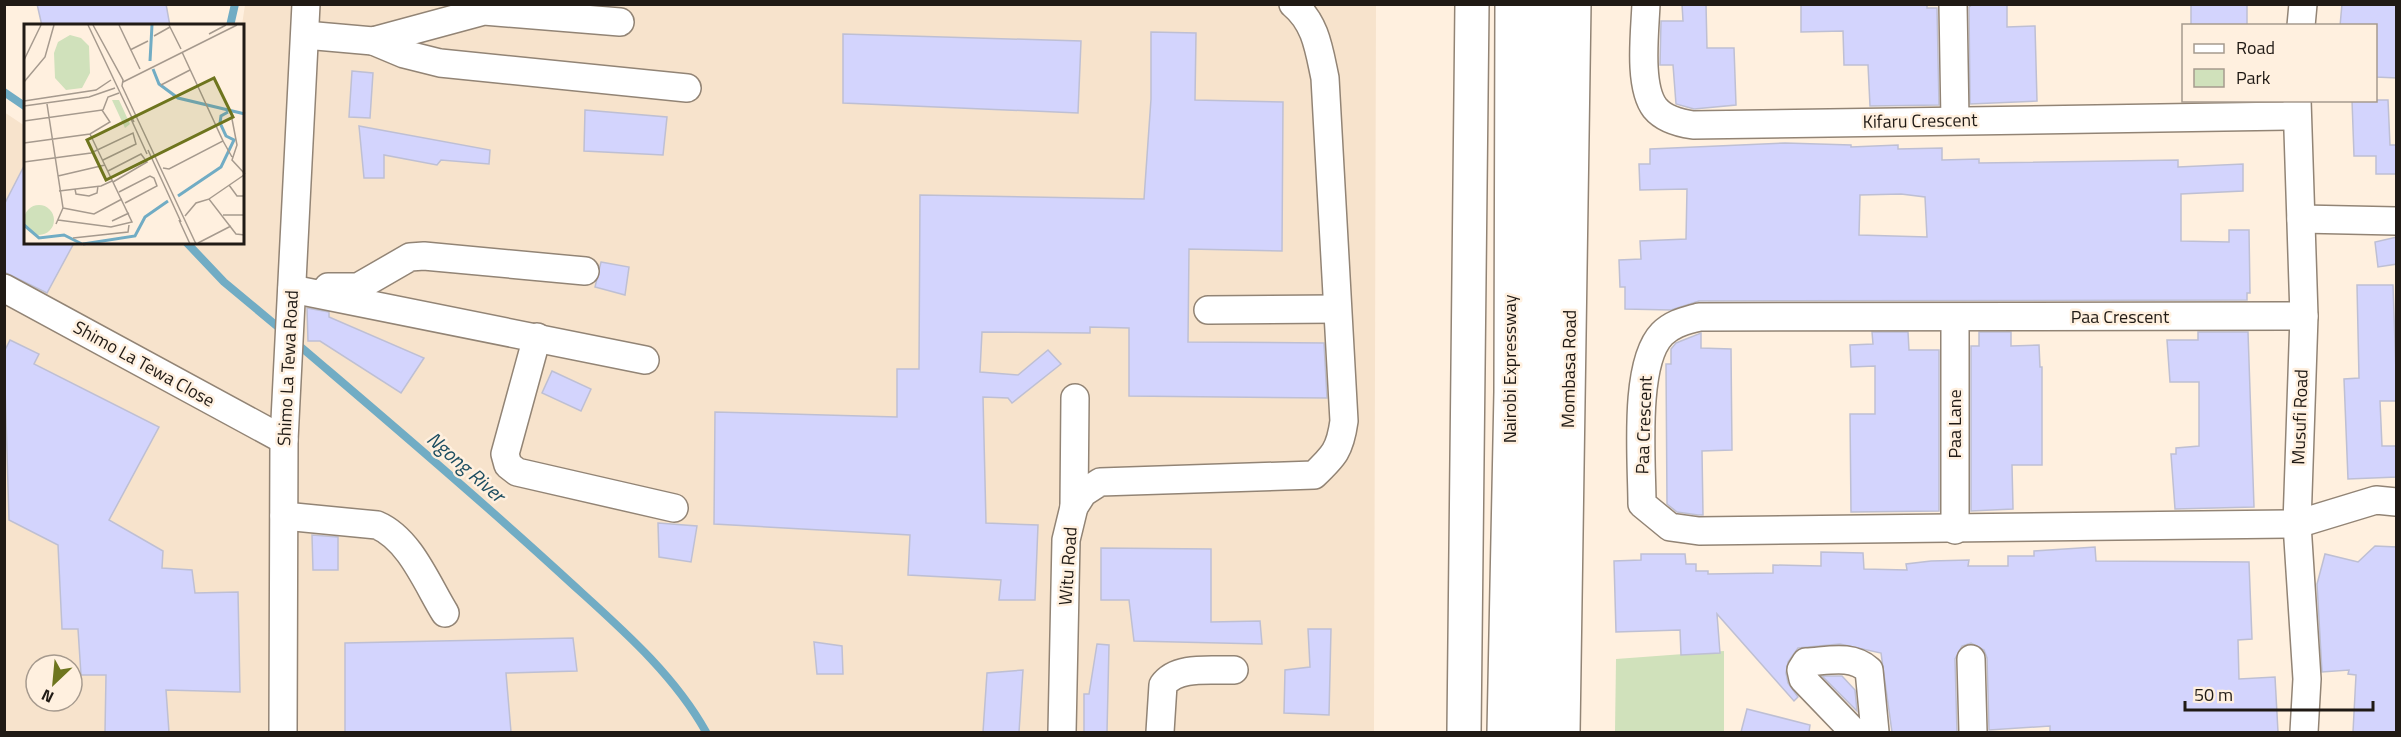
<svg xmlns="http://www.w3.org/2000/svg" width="2401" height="737" viewBox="0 0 2401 737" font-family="'Titillium Web',sans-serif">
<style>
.built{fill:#f7e3cc;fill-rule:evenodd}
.green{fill:#d0e1bb}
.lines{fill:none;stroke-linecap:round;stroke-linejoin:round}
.stream{stroke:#71acc4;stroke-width:8}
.building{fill:#d3d4fd;stroke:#bebfd3;stroke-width:1.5;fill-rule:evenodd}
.minor-casing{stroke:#928475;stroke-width:30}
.highway-casing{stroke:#928475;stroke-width:36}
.minor{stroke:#fff;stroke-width:27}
.highway{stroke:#fff;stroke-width:33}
.labels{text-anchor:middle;stroke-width:5;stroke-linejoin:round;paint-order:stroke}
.street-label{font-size:18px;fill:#201a15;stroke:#fff0df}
.water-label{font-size:20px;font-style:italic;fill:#1c4d60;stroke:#fff0df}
.inset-river{fill:none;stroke:#71acc4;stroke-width:3}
.inset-road{fill:none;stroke:#a69a8e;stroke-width:1.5}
.view{fill:#6e751e;fill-opacity:0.15;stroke:#6e751e;stroke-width:3}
.inset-edge{fill:none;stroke:#201a15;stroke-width:3}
</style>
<rect width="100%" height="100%" fill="#fff0df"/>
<path class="built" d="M245 5H1376L1374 732H5L4 112 25 126 26 243H243L242 25ZM36 665H72V701H36Z"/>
<path class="green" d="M1724 651V732H1615L1616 659Z"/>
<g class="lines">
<g class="stream">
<path d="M230 26 235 4"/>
<path d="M4 92 26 107"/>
<path d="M187 243 224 282 284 332"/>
<path d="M295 342C384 418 473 493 559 572 612 621 671 669 706 732"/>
</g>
</g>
<g class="building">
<path d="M37 4H166L170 26H42Z"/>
<path d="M1682 4H1706L1707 48H1734L1736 105 1694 109 1676 104 1673 65H1660L1661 21H1683Z"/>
<path d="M1801 4 1927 5V8H1937L1939 105 1870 106 1868 65H1844L1843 31 1801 32Z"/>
<path d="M1973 4H2007V27L2035 26 2037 101 1970 104 1969 7Z"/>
<rect x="2191" y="4" width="56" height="22"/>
<path d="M2342 4H2397V78L2376 77V26H2340Z"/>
<path d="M1151 32 1196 33 1195 100 1283 102 1282 251 1189 249 1188 342 1324 343 1327 398 1129 396V328L1090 327V333L982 332 980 372 1018 375 1048 350 1061 364 1012 403 1008 398 983 397 986 523 1038 525 1035 600H999L1001 580 908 575 910 535 714 524 715 412 897 417V369H919L920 195 1144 199 1151 99Z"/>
<path d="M843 34 1081 41 1078 113 843 103Z"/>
<path d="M352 71 373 73 370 118 349 117Z"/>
<path d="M2352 100H2388L2390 145H2397V174H2376V156H2354Z"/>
<path d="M585 110 667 117 663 155 584 151Z"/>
<path d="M359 126 490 150 489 164 441 160 437 165 384 155V178H364Z"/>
<path d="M1785 143 1851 145V147L1898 145V149L1942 148V160L1979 159V163L2178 160V167L2243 164V191L2181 194V241L2229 242V230H2249L2250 293H2247V300L1699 301 1671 310 1625 309V287H1620L1619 260 1641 259 1640 241 1686 239 1687 189 1640 190 1639 164H1650V149ZM1901 194 1925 197 1927 237 1859 235 1860 195Z"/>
<path d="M26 162V243H74L47 293 4 272V205Z"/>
<path d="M2397 237V264L2378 267 2375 242Z"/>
<path d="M601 262 629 267 625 295 595 287Z"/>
<path d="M2357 285H2393L2397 401H2380L2382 446H2397V477L2348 479 2344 379 2359 378Z"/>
<path d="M307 308 329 312V317L424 358 401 393 320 341H308Z"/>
<path d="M1872 332H1908L1909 350H1939V511L1851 512 1850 414H1875V366L1851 367 1850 345 1873 344Z"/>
<path d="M1979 332H2011V346L2039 345 2040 367H2042V465H2012L2013 509 1971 511V346H1979Z"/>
<path d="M2198 332H2248L2254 507 2175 509 2171 454H2176V448L2199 446V382H2170L2167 340H2198Z"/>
<path d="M1701 333V348L1731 349 1732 450 1702 451 1703 515H1698L1677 512 1667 504 1666 364H1671V349L1676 343Z"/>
<path d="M10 340 39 354 34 364 159 427 109 520 163 551 162 568 192 570 195 593 238 592 240 692 166 690 169 732H105L106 675H81L78 629H62L58 545 9 520 4 352Z"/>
<path d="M552 371 591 389 581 411 542 393Z"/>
<path d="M658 523 697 526 691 562 659 557Z"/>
<path d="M312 535 338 537V570H313Z"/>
<path d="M2375 546 2397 547V732H2353L2356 675 2348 674 2349 670 2322 672 2317 584 2325 554 2358 562Z"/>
<path d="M2095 547 2096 561 2249 562 2252 639 2238 640 2239 679 2275 677 2278 732H2050V726L1989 730 1987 658 1984 650 1971 643 1962 646 1955 659 1957 732H1892L1881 653 1840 644 1798 648 1788 662 1786 673 1788 683 1798 697 1794 701 1717 614 1720 653 1681 655 1680 630 1616 632 1614 561 1641 560V554H1685L1686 564H1696V571H1708V574L1773 573V565L1821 566V552L1863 553 1864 569 1907 570 1906 564 1931 561 1969 560 1968 566H2008V556H2034V551Z"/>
<path d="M1101 548 1211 549V622L1260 621 1262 644 1134 641 1129 600H1101Z"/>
<path d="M1308 629H1331L1329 715 1284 713 1285 670 1310 667Z"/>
<path d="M573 638 577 671 506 673 511 732H345V643Z"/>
<path d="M814 642 842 646 843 674H817Z"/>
<path d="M1097 644 1109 645 1107 732H1084V694H1089Z"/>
<path d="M1023 670 1019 732H983L987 673Z"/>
<path d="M1822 676H1842L1855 690 1857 711Z"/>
<path d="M1747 709 1810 725 1809 732H1741Z"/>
</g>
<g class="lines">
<defs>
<g id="minor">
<path d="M1646 4C1645 31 1638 86 1655 108 1664 119 1679 123 1693 125L2296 116"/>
<path d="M1953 4 1955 120"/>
<path d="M2301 26 2303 4"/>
<path d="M305 35 373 41 484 11 620 22"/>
<path d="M373 41 404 54 440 63 687 88"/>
<path d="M2297 100 2304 316 2297 524 2307 679 2304 732"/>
<path d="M2301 219 2396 221"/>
<path d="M328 287H358L410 257 424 256 585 271"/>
<path d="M4 288 284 440"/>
<path d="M292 289 645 360"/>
<path d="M1208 310 1337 309"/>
<path d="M2304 316 1699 317C1685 321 1673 323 1662 334 1633 364 1642 462 1642 504L1670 527 1699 531 2297 524 2376 500 2396 502"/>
<path d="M537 337 505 454 508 465 517 472 674 508"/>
<path d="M1074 507 1075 398"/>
<path d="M284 516 377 525C410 539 427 584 445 613"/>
<path d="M1955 530V318"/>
<path d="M1971 659 1973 732"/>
<path d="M283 732 284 440 306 4"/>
<path d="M1062 732 1066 540 1074 507 1083 493 1100 482 1314 475C1334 456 1340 450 1344 421L1325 78C1319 50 1316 23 1293 4"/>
<path d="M1160 732 1163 685C1177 665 1212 671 1234 670"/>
<path d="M1854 732 1803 679 1801 670 1806 662C1828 661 1851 654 1869 670L1875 732"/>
</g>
<g id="highway">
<path d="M1464 732 1472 4"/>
<path d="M1504 732 1511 392 1512 4"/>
<path d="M1535 732 1543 4"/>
<path d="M1563 732 1574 4"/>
</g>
</defs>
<use href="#minor" class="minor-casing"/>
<use href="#highway" class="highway-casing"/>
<use href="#minor" class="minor"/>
<use href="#highway" class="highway"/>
</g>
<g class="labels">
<g class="street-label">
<text transform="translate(1920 121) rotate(-1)" y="6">Kifaru Crescent</text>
<text x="2120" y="323">Paa Crescent</text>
<text transform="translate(144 364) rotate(29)" y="6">Shimo La Tewa Close</text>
<text transform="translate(288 368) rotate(-87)" y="6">Shimo La Tewa Road</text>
<text transform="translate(1510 369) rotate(-90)" y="6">Nairobi Expressway</text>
<text transform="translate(1569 369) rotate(-89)" y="6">Mombasa Road</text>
<text transform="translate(2300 417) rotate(-88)" y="6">Musufi Road</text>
<text transform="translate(1955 424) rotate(-90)" y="6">Paa Lane</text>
<text transform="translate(1644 425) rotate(-88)" y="6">Paa Crescent</text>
<text transform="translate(1068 566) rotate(-86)" y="6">Witu Road</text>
</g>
<g class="water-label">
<text transform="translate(466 467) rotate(41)" y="7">Ngong River</text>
</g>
</g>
<g transform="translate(24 24)">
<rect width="220" height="220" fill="#fff0df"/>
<path d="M46 11 57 14 65 22 66 49 58 64 42 66 31 54 30 29 34 18ZM88 76H95L106 100 101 104ZM0 196a15 15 0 1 1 30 0a15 15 0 1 1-30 0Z" fill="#d0e1bb"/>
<path class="inset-river" d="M126 37 128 1M129 45 135 60 154 74 221 90M154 172 197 143 210 116 202 112 196 99 197 92 204 88M0 201 15 214 40 211 58 220M59 220 111 212 121 193 144 177"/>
<path class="inset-road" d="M64 1 110 98M69 1 99 56 98 62 172 220M95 1 116 45M145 1 157 25M185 10 202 1M130 12 146 3M106 26 124 17M0 36 17 1M0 58 21 33 30 1M99 58 213 1M137 61 166 46M0 77 72 66 87 56M23 80 39 184 32 200M0 82 65 73 91 64M79 86 84 73 95 69M107 95 123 130M208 95 213 121 208 136 221 150M0 97 78 86 86 98 66 110 0 119M199 117 208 133M124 126 157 198M0 138 67 129 109 109 112 120 79 136M139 144 145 145 199 117 158 28M84 147 117 130 123 138 89 158M34 152 81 141M205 161 213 172H221M51 165 52 170 65 172 73 169 74 162M35 167 77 162 88 157M95 168 126 152 130 154 133 162 101 179M185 175 220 151M39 184 70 190 98 175M199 191H221M161 192 172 179 185 175 212 210 221 211M34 196 87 203 108 198 66 110M155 196 166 220M88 197 105 189M49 214 104 208 105 201M174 219 207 202"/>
<path class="view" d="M190 54 209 93 82 156 63 116Z"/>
<rect width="220" height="220" class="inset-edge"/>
</g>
<rect width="2401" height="737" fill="none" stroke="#201a15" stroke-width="12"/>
<rect x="2182" y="24" width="195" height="78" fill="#fff0df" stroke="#a69a8e" stroke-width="1.5"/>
<rect x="2194" y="44" width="30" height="9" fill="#ffffff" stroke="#a69a8e" stroke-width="1.5"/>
<text x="2236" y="54" font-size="18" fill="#201a15">Road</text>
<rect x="2194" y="69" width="30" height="18" fill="#d0e1bb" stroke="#a69a8e" stroke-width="1.5"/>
<text x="2236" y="84" font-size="18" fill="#201a15">Park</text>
<g transform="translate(54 683) rotate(206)"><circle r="28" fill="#fff0df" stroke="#a69a8e" stroke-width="1.5"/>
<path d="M0-4.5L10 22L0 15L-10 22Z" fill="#6e751e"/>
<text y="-9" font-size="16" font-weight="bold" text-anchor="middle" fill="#201a15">N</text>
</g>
<path d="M2185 701v9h188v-9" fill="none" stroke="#201a15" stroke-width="3"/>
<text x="2194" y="701" font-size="18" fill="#201a15" stroke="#fff0df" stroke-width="4.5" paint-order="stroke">50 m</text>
</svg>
